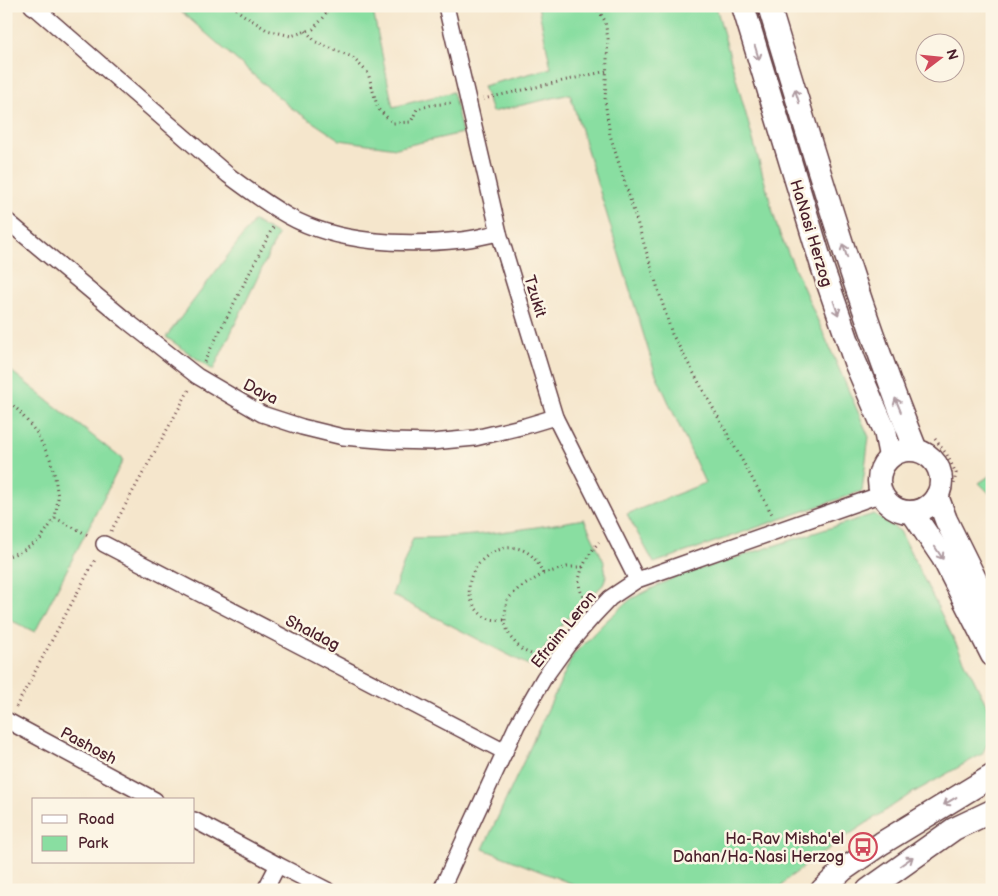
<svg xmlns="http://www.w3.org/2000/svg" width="998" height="896" viewBox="0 0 998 896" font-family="'Balsamiq Sans',sans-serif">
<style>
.green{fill:#89dea1;stroke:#6a7e66}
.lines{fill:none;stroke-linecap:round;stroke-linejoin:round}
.street-casing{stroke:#643d43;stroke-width:18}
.secondary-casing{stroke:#643d43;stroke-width:25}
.path{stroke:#643d43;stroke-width:3;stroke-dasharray:1 4;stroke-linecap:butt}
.street{stroke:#fff;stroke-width:15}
.secondary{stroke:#fff;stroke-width:22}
.oneway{stroke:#ae9aa0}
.labels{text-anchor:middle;stroke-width:5;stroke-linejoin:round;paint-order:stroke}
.street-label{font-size:16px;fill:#4a1f2b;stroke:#fcf5e5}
.poi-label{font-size:16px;fill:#4a1f2b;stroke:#fcf5e5;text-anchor:end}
</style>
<rect width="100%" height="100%" fill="#fcf5e5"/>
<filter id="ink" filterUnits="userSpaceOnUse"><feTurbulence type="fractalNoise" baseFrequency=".02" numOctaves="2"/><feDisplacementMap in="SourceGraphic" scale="10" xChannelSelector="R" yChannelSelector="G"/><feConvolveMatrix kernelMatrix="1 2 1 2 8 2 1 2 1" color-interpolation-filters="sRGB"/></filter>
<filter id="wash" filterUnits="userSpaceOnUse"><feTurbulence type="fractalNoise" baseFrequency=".0096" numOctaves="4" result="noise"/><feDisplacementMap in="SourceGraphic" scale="20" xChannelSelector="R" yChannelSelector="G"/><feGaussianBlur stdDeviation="1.12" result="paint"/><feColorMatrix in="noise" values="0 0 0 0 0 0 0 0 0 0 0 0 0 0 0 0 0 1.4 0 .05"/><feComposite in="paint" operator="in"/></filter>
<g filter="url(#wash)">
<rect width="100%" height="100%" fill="#f5e6cc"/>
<g class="green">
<path d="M175 6H372L393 107 453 92 462 133 396 148 340 140 290 107Z"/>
<path d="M538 6H716L778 230 869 437 862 491 654 563 627 514 705 483 655 372 570 94 492 112 483 86 551 68Z"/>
<path d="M254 221 278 235 213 370 166 337Z"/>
<path d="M6 367 123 460 35 632 6 618Z"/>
<path d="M992 474V496L979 483Z"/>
<path d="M874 514 900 531 988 708 991 737 982 754 909 795 835 844 786 880 779 890H588L483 849 573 655 605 622 631 599 675 577Z"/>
<path d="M584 519 604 562 606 576 603 585 565 621 530 666 392 595 413 538C471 538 527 529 584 519Z"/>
</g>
</g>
<g filter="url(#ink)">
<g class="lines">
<defs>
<g id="street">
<path d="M32 6 38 10 228 175C248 190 267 204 288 216 338 244 406 246 461 240 474 239 486 235 499 233"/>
<path d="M446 6 499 233 555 417 637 580"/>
<path d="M6 220 127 321 197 376 262 414 302 427 343 437 391 441 432 442 475 438 525 426 555 417"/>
<path d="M104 544 505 752"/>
<path d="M6 720 155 800"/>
<path d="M194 820 278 865 265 890"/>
<path d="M278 865 327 890"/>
<path d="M441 890 517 725 544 678 567 646 594 615 610 598 637 580 882 494"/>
</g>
<g id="secondary">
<path d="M743 6 823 269 855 362 885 431 890 456"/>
<path d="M769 6C814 155 858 306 916 450"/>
<circle cx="910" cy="481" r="31"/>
<path d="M937 496 946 520 992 613"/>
<path d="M912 512 943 558 992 655"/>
<path d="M822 890 843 870 882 843 992 776"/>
<path d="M868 890 954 829 992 811"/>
</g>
</defs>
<use href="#street" class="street-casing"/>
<use href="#secondary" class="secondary-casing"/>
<g class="path">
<path d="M232 6 242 14 267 30 291 36 313 29 325 16 328 6"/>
<path d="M596 6 605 21 608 39 605 101 610 135 672 334 773 516"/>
<path d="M306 31 316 42 352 57 368 73 378 109 393 123 411 122 417 109 431 105 452 103"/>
<path d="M483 99 607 71"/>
<path d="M204 362 274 225"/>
<path d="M6 399 19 411 36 432 50 459 55 477 58 498 55 518 39 541 22 551 6 557"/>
<path d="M935 439 947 455 956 473 954 484"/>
<path d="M55 518 90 536"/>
<path d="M111 531 189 390"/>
<path d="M585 601C582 596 579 588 579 582 580 568 590 552 599 542"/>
<path d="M504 620C490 620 483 619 475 607 448 566 522 516 543 574"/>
<path d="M540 658 522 650 510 637 505 624V615L507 600 518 589 543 574 567 567H583"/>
<path d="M16 707 96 558"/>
</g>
<use href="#street" class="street"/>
<use href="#secondary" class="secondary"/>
</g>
<defs><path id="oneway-shaft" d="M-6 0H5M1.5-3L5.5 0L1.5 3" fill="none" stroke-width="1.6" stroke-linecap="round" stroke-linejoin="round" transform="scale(1.25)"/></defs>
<g class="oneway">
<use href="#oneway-shaft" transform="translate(757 53) rotate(73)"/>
<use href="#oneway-shaft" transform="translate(797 96) rotate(-107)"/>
<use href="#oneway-shaft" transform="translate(845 251) rotate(-108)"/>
<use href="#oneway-shaft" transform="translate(836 308) rotate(71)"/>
<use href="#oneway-shaft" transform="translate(898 405) rotate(-112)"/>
<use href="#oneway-shaft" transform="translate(939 553) rotate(57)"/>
<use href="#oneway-shaft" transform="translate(950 801) rotate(149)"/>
<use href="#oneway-shaft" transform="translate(907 861) rotate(-35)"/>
</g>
</g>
<defs>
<symbol id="bus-ring" viewBox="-11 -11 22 22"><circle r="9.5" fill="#fcf5e5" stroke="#d1495b" stroke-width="1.5"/><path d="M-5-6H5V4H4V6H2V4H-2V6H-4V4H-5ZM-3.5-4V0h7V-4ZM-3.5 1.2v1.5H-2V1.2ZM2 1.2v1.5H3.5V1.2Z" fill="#d1495b"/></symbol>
</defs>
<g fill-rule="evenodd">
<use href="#bus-ring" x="847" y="831" width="32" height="32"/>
</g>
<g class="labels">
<g class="street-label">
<text transform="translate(812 233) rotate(73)" y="6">HaNasi Herzog</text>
<text transform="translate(536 296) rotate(73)" y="6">Tzukit</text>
<text transform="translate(261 391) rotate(27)" y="6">Daya</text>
<text transform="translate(563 629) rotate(-51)" y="6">Efraim Leron</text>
<text transform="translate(313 632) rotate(27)" y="6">Shaldag</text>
<text transform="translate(89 745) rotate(28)" y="6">Pashosh</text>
</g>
<g class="poi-label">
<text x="844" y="844">Ha-Rav Misha'el<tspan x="844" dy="18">Dahan/Ha-Nasi Herzog</tspan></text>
</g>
</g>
<rect width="998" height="896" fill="none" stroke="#fcf5e5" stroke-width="25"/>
<rect x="32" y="798" width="162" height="65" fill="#fcf5e5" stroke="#b59f9b"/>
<rect x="42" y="815" width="25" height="8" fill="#ffffff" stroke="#b59f9b"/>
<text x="78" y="824" font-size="15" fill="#4a1f2b">Road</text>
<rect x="42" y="836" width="25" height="15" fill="#89dea1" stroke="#b59f9b"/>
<text x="78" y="848" font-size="15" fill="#4a1f2b">Park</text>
<g transform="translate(940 58) rotate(74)"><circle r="24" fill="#fcf5e5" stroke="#b59f9b"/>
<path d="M0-4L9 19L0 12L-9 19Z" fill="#d1495b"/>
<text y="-8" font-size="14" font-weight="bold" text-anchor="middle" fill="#4a1f2b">N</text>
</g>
</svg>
